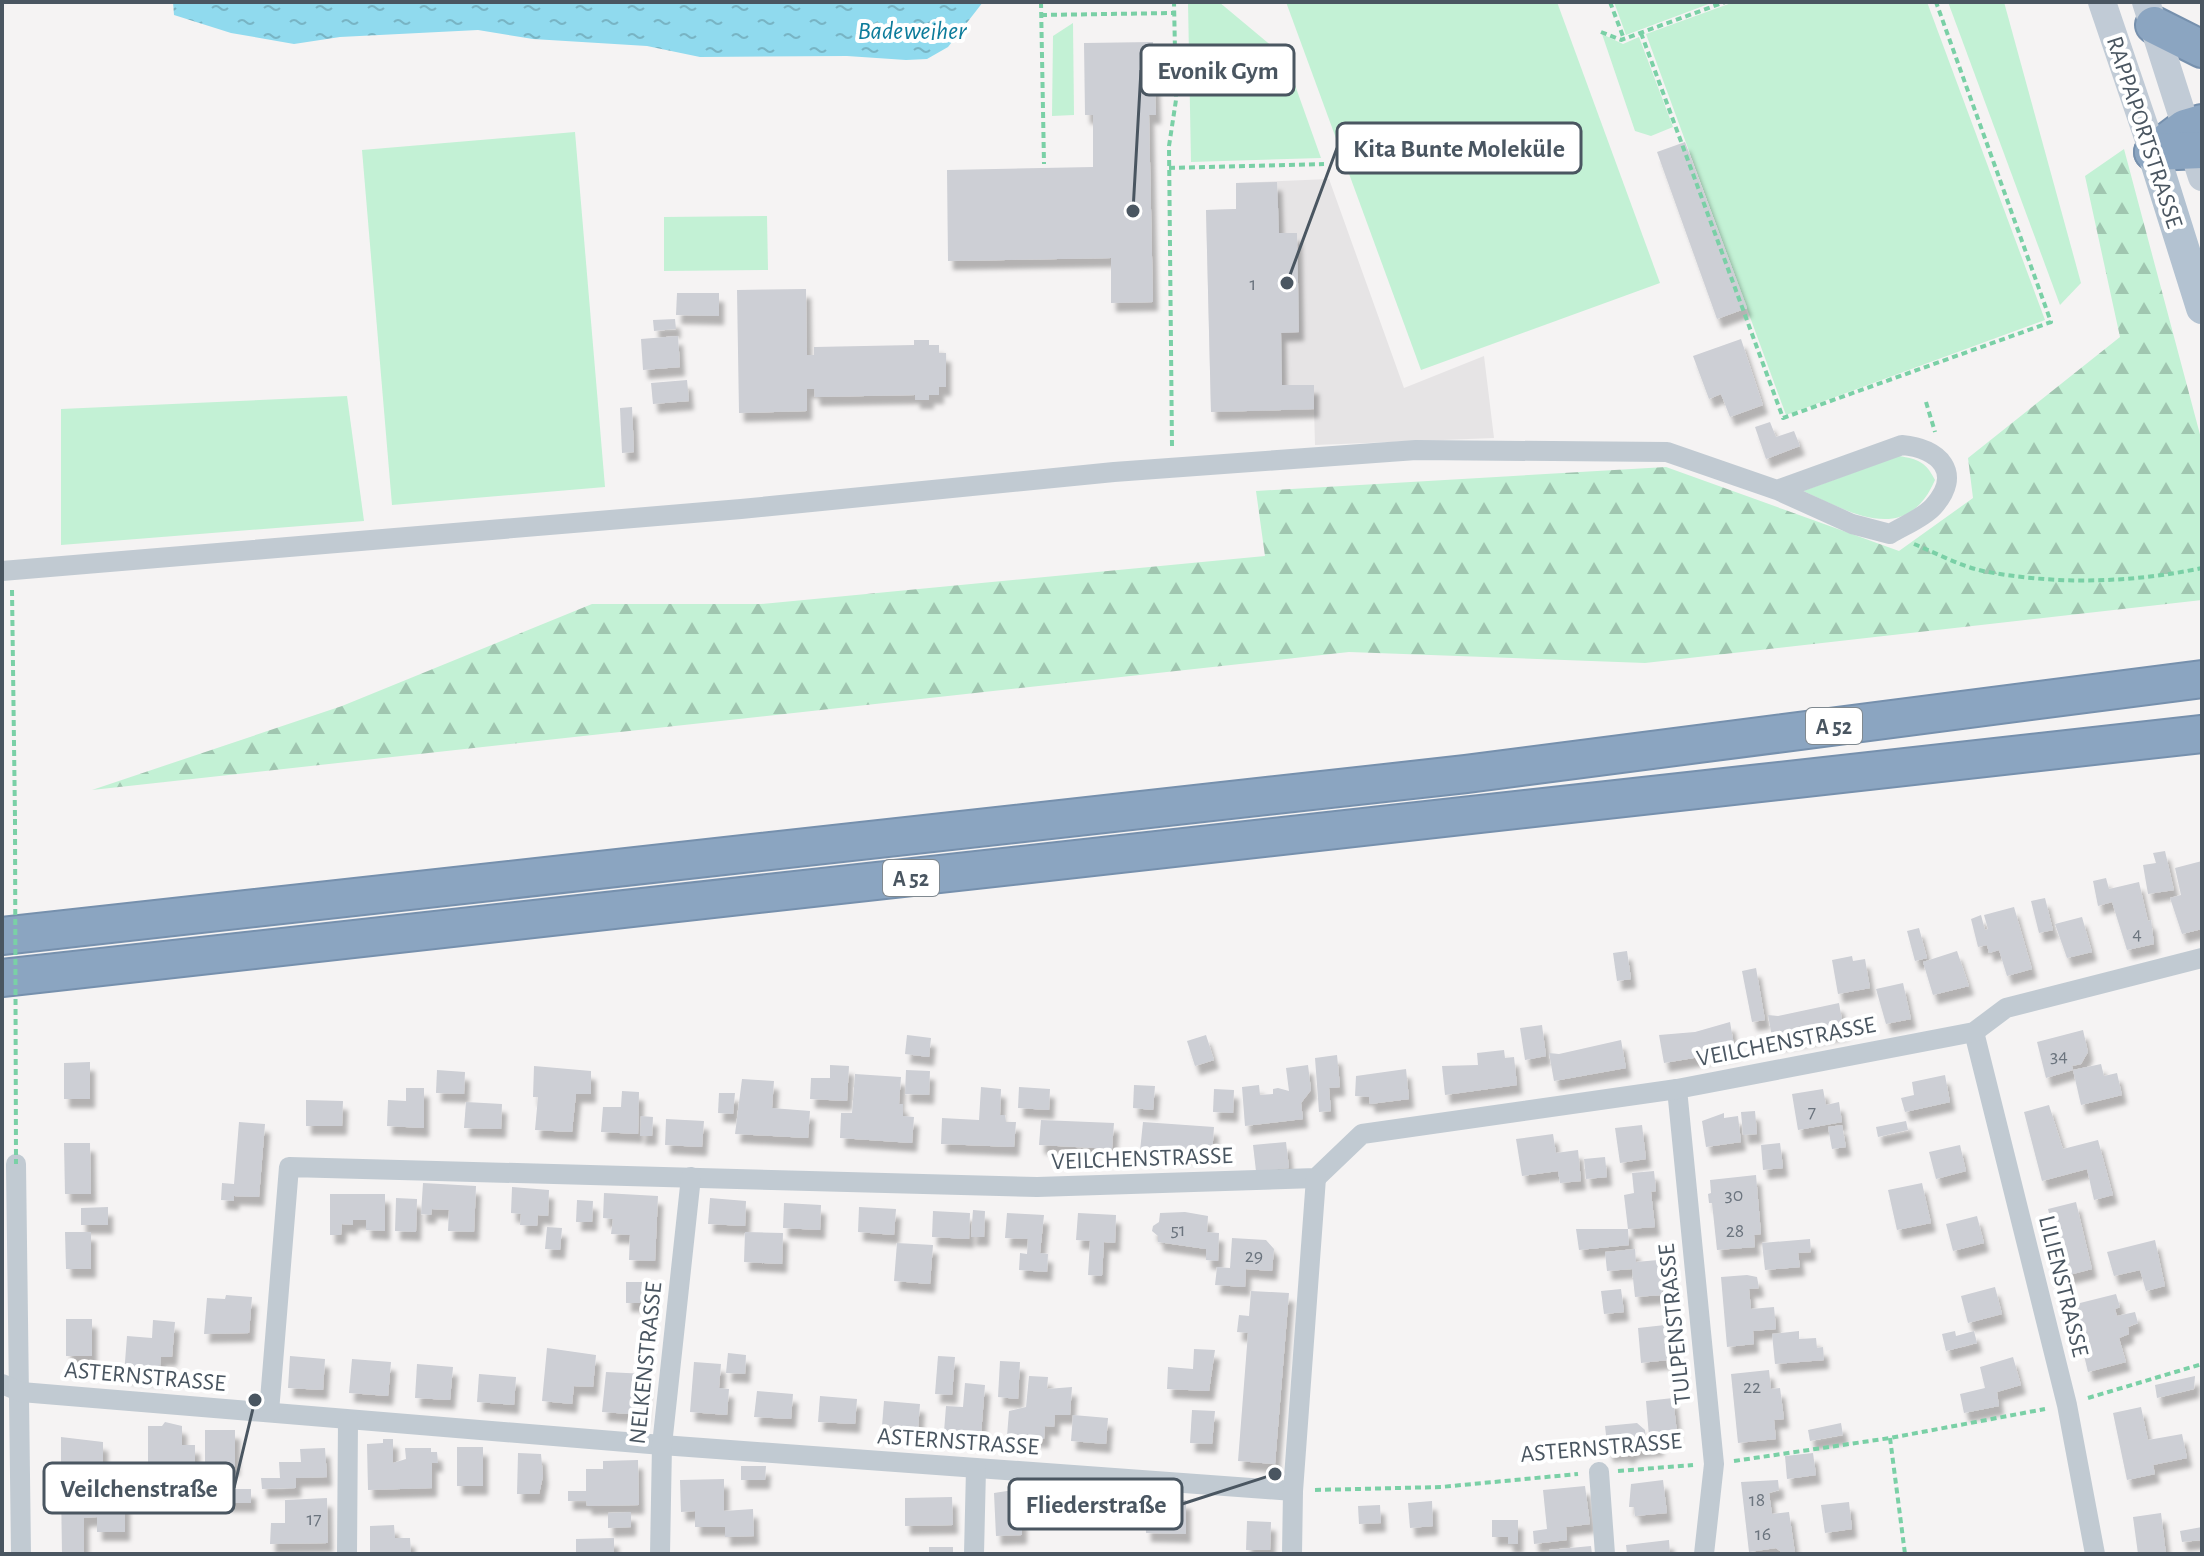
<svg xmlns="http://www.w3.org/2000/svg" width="2204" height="1556" viewBox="0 0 2204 1556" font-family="'Alegreya Sans',sans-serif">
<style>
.education{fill:#e6e4e5}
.grass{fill:#c3f1d5}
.forest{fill:url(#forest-firs)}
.water{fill:url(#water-ripples)}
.building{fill:#cdcfd5;filter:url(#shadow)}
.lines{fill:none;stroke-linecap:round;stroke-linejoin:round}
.motorway-casing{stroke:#7690ad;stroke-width:40}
.path{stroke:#7ad0a6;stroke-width:4;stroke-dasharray:6 4;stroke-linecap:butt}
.minor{stroke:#c1cad2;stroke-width:20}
.secondary{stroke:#c1cbd6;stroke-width:28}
.primary{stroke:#b3c2d1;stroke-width:32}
.motorway{stroke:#8ba5c1;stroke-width:36}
.path-bridge{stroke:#7ad0a6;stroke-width:4;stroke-dasharray:6 4;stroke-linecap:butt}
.labels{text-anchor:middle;stroke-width:8;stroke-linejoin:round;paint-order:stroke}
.number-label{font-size:20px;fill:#6b747e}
.shield{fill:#fff;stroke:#808990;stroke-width:2}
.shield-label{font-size:22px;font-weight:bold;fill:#4a5661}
.street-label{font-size:24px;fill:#4a5661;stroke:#fff}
.water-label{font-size:26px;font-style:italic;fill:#0c7c9b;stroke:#fff}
.leader{fill:none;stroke:#4a5661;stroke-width:3}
.callout-dot{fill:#4a5661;stroke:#fff;stroke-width:3}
.callout{fill:#fff;stroke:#4a5661;stroke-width:3}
.callout-label{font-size:26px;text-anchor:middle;font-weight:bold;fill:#4a5661}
</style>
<defs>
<pattern id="forest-firs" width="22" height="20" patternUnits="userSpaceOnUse" patternTransform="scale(2)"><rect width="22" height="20" fill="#c3f1d5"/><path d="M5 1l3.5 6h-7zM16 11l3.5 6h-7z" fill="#a0c6b0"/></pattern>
<pattern id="water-ripples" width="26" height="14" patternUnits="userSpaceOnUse" patternTransform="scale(2)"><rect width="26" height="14" fill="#90daee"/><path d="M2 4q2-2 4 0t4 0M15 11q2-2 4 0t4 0" fill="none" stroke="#78b4c4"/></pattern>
<filter id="shadow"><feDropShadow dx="5" dy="9" stdDeviation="2" flood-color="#0004"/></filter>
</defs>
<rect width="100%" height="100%" fill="#f5f3f3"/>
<path class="education" d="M1329 179 1404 388 1484 356 1494 438 1315 445 1314 409 1211 412 1206 210 1236 209V183Z"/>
<g class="grass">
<path d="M1188 2H1219L1285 57 1321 158 1191 162Z"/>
<path d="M1286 2H1557L1660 283 1421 370Z"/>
<path d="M1614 2H1714L1626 35Z"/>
<path d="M1734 2H1927L2045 320 1786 415 1646 34Z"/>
<path d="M1948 2H2004L2081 283 2060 305Z"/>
<path d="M1073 23 1074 115 1052 116 1053 36Z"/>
<path d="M1602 34 1623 44 1639 37 1673 127 1651 136 1635 131Z"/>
<path d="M575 132 605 487 392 505 362 150Z"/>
<path d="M767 216 768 270 664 271V217Z"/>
<path d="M347 396 364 521 61 545V409Z"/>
<path d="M1899 456C1918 459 1926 462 1935 480 1906 547 1850 512 1803 491Z"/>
</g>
<path class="forest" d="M2124 149 2202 442V600L1645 663 1349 652 92 790 342 706 592 604H761L1265 556 1256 491 1666 467 1899 551 1973 498 1968 458 2120 337 2085 176Z"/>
<path class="water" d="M173 2H983L948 47 927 59 906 60 847 56 700 57 647 46 533 39 478 30 340 37 294 44 231 33 174 15Z"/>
<g class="building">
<path d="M1153 42 1156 115H1149L1153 302 1111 303V258L948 261 947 170 1093 167V115H1085L1084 43Z"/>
<path d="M1685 142 1747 308 1717 319 1657 152Z"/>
<path d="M1277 182 1279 233H1297L1299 332 1281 333 1282 385H1314V409L1211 412 1206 210 1236 209V183Z"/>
<path d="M806 289 807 355H814V347L914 345V340H929V345H939V353H946V387H939V395H929V400H915V395L815 397 814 389H807V411L739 413 737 290Z"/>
<path d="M677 293H719V316L676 315Z"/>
<path d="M675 319 676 329 654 331 653 320Z"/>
<path d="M678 336 680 367 643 370 641 339Z"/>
<path d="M1741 339 1763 405 1730 417 1721 394 1709 399 1693 356Z"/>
<path d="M687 380 689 401 653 404 651 383Z"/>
<path d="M632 407 634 452 622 453 620 408Z"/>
<path d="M1770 422 1776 437 1794 431 1800 446 1766 459 1755 427Z"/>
<path d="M2165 851 2174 890 2148 894 2143 865 2156 863 2153 853Z"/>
<path d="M2202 861V929L2182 934 2170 898 2181 895 2175 868Z"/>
<path d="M2106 878 2109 889 2139 882 2148 921 2151 920 2154 944 2127 950 2112 902 2098 906 2093 881Z"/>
<path d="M2045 898 2053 930 2039 933 2031 901Z"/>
<path d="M2014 907 2032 969 2007 976 1999 950 1989 953 1987 945 1978 947 1971 919 1981 915 1985 930 1988 929 1984 915Z"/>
<path d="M2082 917 2092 952 2067 958 2055 924Z"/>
<path d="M1919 928 1927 958 1915 961 1907 931Z"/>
<path d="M1627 951 1631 979 1617 981 1613 953Z"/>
<path d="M1957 951 1969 986 1933 995 1923 962Z"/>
<path d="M1852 956 1853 961 1865 959 1870 988 1838 994 1832 960Z"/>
<path d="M1756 968 1765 1020 1752 1022 1742 971Z"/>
<path d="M1903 983 1911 1019 1886 1024 1876 989Z"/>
<path d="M1839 1003 1844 1031 1773 1043 1768 1015 1778 1016Z"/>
<path d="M1730 1022 1735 1051 1664 1063 1659 1035 1695 1032Z"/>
<path d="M1542 1025 1546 1056 1525 1060 1520 1028Z"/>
<path d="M2083 1030 2088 1052 2081 1064 2072 1066 2073 1070 2101 1064 2104 1076 2117 1073 2122 1095 2081 1105 2073 1070 2046 1078 2037 1042Z"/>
<path d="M907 1035 931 1038 929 1057 905 1054Z"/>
<path d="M1206 1035 1214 1060 1195 1066 1187 1041Z"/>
<path d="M1621 1040 1626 1068 1554 1081 1549 1053 1559 1054Z"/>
<path d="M1504 1050 1505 1058 1514 1057 1517 1085 1445 1095 1442 1066 1478 1065 1477 1053Z"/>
<path d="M1337 1055 1340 1087 1329 1088 1331 1111 1319 1112 1315 1058Z"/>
<path d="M90 1062V1099H64V1063Z"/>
<path d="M830 1065 849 1066 847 1101 810 1099 811 1078H830Z"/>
<path d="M1308 1065 1311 1090 1301 1103 1303 1119 1245 1126 1242 1087 1259 1085 1260 1095 1273 1094V1089L1278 1088 1289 1091 1286 1068Z"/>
<path d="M534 1066 591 1071V1094H576L572 1132 535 1130 538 1097H533Z"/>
<path d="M1406 1069 1409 1099 1370 1104 1369 1097 1355 1096 1356 1076Z"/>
<path d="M437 1070 465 1072 464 1094 436 1093Z"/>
<path d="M906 1070 930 1071 929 1095 905 1094Z"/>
<path d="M855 1074 901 1077 899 1104H903V1116L914 1117 912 1143 840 1138 841 1113H852Z"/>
<path d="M1945 1075 1950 1102 1905 1112 1901 1098 1914 1095 1912 1082Z"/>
<path d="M742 1079 774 1081 772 1108 810 1111 808 1138 735 1134Z"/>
<path d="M1134 1085 1155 1086 1153 1110 1133 1108Z"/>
<path d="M981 1087 1001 1089 1000 1115H1005L1006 1122H1016L1014 1147 941 1144 942 1118 979 1120Z"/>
<path d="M1019 1087 1050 1089 1049 1110 1018 1108Z"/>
<path d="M406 1088H424V1128L387 1126 388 1100 406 1101Z"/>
<path d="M1214 1089 1234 1090 1233 1113 1213 1112Z"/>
<path d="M1823 1089 1826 1105 1839 1102 1842 1122 1798 1130 1792 1094Z"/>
<path d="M622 1091 639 1092 638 1134 601 1132 603 1107H621Z"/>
<path d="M719 1093H735L733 1114 718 1113Z"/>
<path d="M306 1100 343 1101 342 1126H306Z"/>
<path d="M466 1102 502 1104 501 1129 464 1128Z"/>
<path d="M2049 1105 2063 1149 2098 1140 2113 1195 2094 1200 2087 1169 2042 1181 2024 1112Z"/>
<path d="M1755 1111 1757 1134 1743 1135 1741 1112Z"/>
<path d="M1724 1113V1118L1738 1116 1741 1142 1706 1147 1702 1121Z"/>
<path d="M641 1116 653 1117 652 1136H640Z"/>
<path d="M666 1119 704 1121 702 1147 665 1145Z"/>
<path d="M1041 1120 1114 1123 1112 1149 1039 1145Z"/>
<path d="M1906 1121 1908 1130 1878 1137 1876 1127Z"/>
<path d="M239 1122 265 1124 259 1197 234 1196V1201L221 1200 222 1183 234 1184Z"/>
<path d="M1143 1122 1214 1127 1212 1155 1140 1151Z"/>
<path d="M1642 1125 1646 1159 1620 1163 1615 1128Z"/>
<path d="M1842 1125 1846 1147 1832 1149 1828 1127Z"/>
<path d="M1553 1134 1556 1153 1578 1150 1581 1181 1560 1183 1558 1171 1522 1176 1516 1139Z"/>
<path d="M1286 1142 1289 1168 1256 1171 1253 1145Z"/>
<path d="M64 1143H90L91 1194H65Z"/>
<path d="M1780 1143 1783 1168 1763 1170 1761 1145Z"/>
<path d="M1960 1145 1966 1171 1936 1179 1929 1152Z"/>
<path d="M1605 1157 1607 1177 1586 1179 1584 1159Z"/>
<path d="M1654 1171 1656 1191 1651 1192 1655 1227 1628 1229 1629 1245 1579 1250 1576 1229H1628L1624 1195 1634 1193 1632 1173Z"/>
<path d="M1756 1175 1761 1234 1754 1235 1755 1247 1717 1250 1712 1203H1709L1708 1194 1711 1193 1710 1180Z"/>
<path d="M423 1183 476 1186 474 1232 448 1231 449 1210 432 1209 431 1215 421 1214Z"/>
<path d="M1922 1183 1931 1223 1897 1230 1888 1190Z"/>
<path d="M512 1187 549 1190 548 1216 538 1215 537 1226 520 1225 521 1214 511 1213Z"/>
<path d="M604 1193 658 1196 655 1261 629 1260 630 1235 611 1234 613 1219 603 1218Z"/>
<path d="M330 1194H385V1231L366 1230V1220H353V1225L342 1224 341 1235H330Z"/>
<path d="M396 1198 417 1199 416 1232 395 1231Z"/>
<path d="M710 1198 746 1201 745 1226 708 1224Z"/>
<path d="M577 1200 593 1201 592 1222H576Z"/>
<path d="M2076 1202 2092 1269 2065 1276 2048 1209Z"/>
<path d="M784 1203 821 1205 820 1230 783 1228Z"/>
<path d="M108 1207V1225H81V1208Z"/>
<path d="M859 1207 896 1209 894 1235 858 1232Z"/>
<path d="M973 1210 985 1211 984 1237H971Z"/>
<path d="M933 1211 970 1213 969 1239 932 1237Z"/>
<path d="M1185 1212 1208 1216 1207 1232 1219 1233 1218 1261 1206 1260V1249L1158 1242V1236L1152 1231 1153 1226 1159 1222 1160 1213Z"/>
<path d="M1007 1213 1044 1215 1040 1253 1048 1254 1047 1272 1019 1270 1020 1253 1027 1254 1028 1239 1005 1238Z"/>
<path d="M1078 1213 1116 1215 1115 1243 1104 1242 1102 1276 1088 1275 1090 1241 1076 1240Z"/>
<path d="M1977 1216 1984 1243 1953 1251 1946 1224Z"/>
<path d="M547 1227 562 1228 560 1250 545 1249Z"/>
<path d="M65 1232H91V1269H66Z"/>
<path d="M745 1232 783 1233 782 1264 744 1262Z"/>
<path d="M1232 1238 1266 1240 1274 1249 1272 1271 1246 1269 1245 1287 1215 1285 1217 1267 1230 1268Z"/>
<path d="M1810 1239 1811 1252 1798 1253 1800 1267 1765 1270 1762 1243Z"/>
<path d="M2155 1240 2165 1286 2146 1291 2140 1270 2114 1276 2107 1252Z"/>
<path d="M897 1243 933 1245 930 1284 894 1281Z"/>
<path d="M1635 1249 1636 1262 1658 1260 1662 1295 1635 1297 1632 1269 1607 1271 1605 1252Z"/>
<path d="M1747 1275 1757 1277 1759 1288 1749 1289 1751 1309 1774 1307 1776 1329 1753 1331 1754 1344 1727 1347 1721 1277Z"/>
<path d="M626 1282H645L644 1303H626Z"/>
<path d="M1995 1287 2002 1314 1968 1323 1961 1296Z"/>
<path d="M1621 1289 1624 1312 1604 1314 1601 1291Z"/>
<path d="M1251 1291 1289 1293 1275 1464 1238 1461 1248 1333 1237 1332 1239 1315 1249 1316Z"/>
<path d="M2116 1294 2120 1307 2115 1309 2117 1316 2135 1312 2138 1323 2128 1327 2129 1334 2119 1338 2126 1362 2088 1372 2072 1305Z"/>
<path d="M226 1295 252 1297 249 1333 204 1334 207 1298 225 1299Z"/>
<rect x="66" y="1319" width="26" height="37"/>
<path d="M153 1320 175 1322 172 1357H161L159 1378 124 1375 127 1336 152 1338Z"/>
<path d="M1665 1325 1668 1360 1641 1363 1638 1328Z"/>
<path d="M1799 1331V1339L1816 1338 1817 1348 1823 1347 1824 1360 1775 1364 1772 1334Z"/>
<path d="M1955 1331 1956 1336 1974 1331 1977 1343 1946 1351 1942 1334Z"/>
<path d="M547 1348 596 1355 593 1387 574 1386 572 1404 542 1401Z"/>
<path d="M1194 1349 1215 1350 1209 1391 1167 1389 1168 1367 1193 1369Z"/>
<path d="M728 1353 746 1355 745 1374 726 1373Z"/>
<path d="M290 1356 325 1359 323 1390 288 1388Z"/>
<path d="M938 1356 955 1357 952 1395 935 1394Z"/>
<path d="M2013 1357 2021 1385 1997 1392 1999 1406 1964 1413 1960 1394 1985 1388 1980 1367Z"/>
<path d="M352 1359 391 1362 388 1396 349 1393Z"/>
<path d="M1000 1361 1020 1362 1018 1399 998 1397Z"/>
<path d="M694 1362 721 1364 719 1388 729 1389 727 1415 690 1412Z"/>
<path d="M417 1364 453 1367 450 1400 415 1398Z"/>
<path d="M1769 1370 1771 1389 1780 1388 1784 1419 1774 1420 1776 1439 1738 1443 1731 1374Z"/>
<path d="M606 1372 647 1374 644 1415 602 1412Z"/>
<path d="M479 1374 516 1377 514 1405 477 1402Z"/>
<path d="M1029 1376 1048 1377 1047 1389 1072 1387 1070 1415H1055L1054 1427 1045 1426 1044 1439 1007 1436 1009 1411 1026 1407Z"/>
<path d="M2195 1376 2194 1389 2157 1398 2155 1385Z"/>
<path d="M965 1383 985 1385 981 1435 944 1432 946 1406 963 1407Z"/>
<path d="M757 1391 793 1394 791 1419 754 1417Z"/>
<path d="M820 1396 857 1399 855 1424 818 1422Z"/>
<path d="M1673 1398 1677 1433 1649 1436 1646 1401Z"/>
<path d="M884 1401 920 1404 918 1429 882 1426Z"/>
<path d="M2141 1407 2148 1440 2182 1434 2187 1458 2153 1465 2155 1474 2127 1480 2113 1413Z"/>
<path d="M1192 1410 1215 1411 1212 1444 1190 1443Z"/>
<path d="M1073 1415 1108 1418 1106 1444 1071 1441Z"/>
<path d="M165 1422 182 1426V1445H195V1475H182V1466H148V1426H162Z"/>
<path d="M1637 1423 1645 1430 1646 1441 1658 1439 1659 1447 1634 1450 1628 1455 1623 1452 1608 1453 1605 1426Z"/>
<path d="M1841 1423 1843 1435 1810 1441 1808 1430Z"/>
<rect x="205" y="1430" width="30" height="37"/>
<path d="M61 1437 103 1442V1466L61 1467Z"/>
<path d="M383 1439H393V1463L406 1459 405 1448H431V1452H437L438 1463H432V1488L368 1490 367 1444 383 1443Z"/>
<rect x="457" y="1447" width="26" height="39"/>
<path d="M325 1448 327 1477 296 1478V1488L262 1489 261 1478H280L279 1462H301L300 1449Z"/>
<path d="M518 1453 541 1454 543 1476 539 1494H517Z"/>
<path d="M1813 1453 1816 1475 1787 1479 1785 1456Z"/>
<path d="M638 1460 639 1505 587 1506 586 1501H568V1491H586V1469H603V1461Z"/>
<path d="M741 1466H766L765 1480H741Z"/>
<path d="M103 1475H148V1487H125V1532H97V1517L84 1518V1554H62L61 1488H103Z"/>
<path d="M724 1479V1511L753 1509 754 1536 725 1537V1527H695V1511L681 1512 680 1480Z"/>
<path d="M1663 1480 1667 1513 1635 1516 1634 1507H1629L1631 1484Z"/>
<path d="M1778 1480 1779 1490 1769 1493 1772 1514 1789 1512 1795 1553 1784 1554 1776 1548 1749 1552 1741 1482Z"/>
<path d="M1585 1486 1590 1524 1566 1527 1567 1540 1534 1544 1533 1531 1547 1529 1543 1490Z"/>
<rect x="225" y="1489" width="26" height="14"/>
<path d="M1007 1491 1045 1492V1515L1022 1516V1535L996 1536 994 1493Z"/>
<path d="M952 1497 953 1525 905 1526V1498Z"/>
<path d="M327 1498 328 1543 270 1544 271 1523H285V1500Z"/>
<path d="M1145 1499 1186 1500V1534L1146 1533Z"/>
<path d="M1432 1501 1433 1526 1410 1528 1408 1503Z"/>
<path d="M1849 1502 1852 1529 1825 1533 1821 1505Z"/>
<path d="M1380 1505 1381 1523 1359 1524 1358 1506Z"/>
<path d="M631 1512V1527L608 1528V1513Z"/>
<path d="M2161 1513 2166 1554H2138L2133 1517Z"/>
<path d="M1492 1520H1518V1544H1508V1537H1492Z"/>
<path d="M1247 1521 1271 1522 1270 1550H1246Z"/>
<path d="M394 1525 395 1538H410L411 1553 370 1554V1526Z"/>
<path d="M2202 1527V1540L2182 1542 2180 1531Z"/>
<path d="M614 1538V1554H576V1539Z"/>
<path d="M1669 1540 1670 1554H1627L1626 1545Z"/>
<path d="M1591 1546 1592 1554H1549V1550Z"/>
<rect x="929" y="1547" width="24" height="7"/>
</g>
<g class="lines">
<defs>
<g id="motorway">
<path d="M2154 25 2202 49"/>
<path d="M2153 152 2185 128 2202 123"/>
<path d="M2153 152 2202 150"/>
<path d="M2 936 1466 774 2202 679"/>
<path d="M2 978 2202 734"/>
</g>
</defs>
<use href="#motorway" class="motorway-casing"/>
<g class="path">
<path d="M1041 2 1044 164"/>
<path d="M1610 2 1624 39"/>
<path d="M1041 15 1174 13"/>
<path d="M1601 32 1621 40 1725 2"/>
<path d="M1641 33 1783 418 2051 322 1936 2"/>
<path d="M1169 168 1324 164"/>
<path d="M1926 402 1935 432"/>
<path d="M1172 446 1169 146 1176 100 1174 2"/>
<path d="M1914 544C1936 553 1960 566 1983 571 2054 585 2132 583 2202 568"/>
<path d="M12 590 15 819"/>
<path d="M2088 1398 2202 1364"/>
<path d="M1890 1438 1905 1554"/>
<path d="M1734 1461 1890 1438 2045 1409"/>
<path d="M1618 1471 1693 1465"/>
<path d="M1315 1490 1441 1487 1578 1474"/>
</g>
<g class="minor">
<path d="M2 571 741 509 1114 472 1416 450 1667 452 1777 490 1852 524 1890 534C1903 526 1923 518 1933 507 1964 473 1939 448 1902 445L1777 490"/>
<path d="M1974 1032 2067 1405 2095 1554"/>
<path d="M1677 1089 1714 1464 1704 1554"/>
<path d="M16 1164 21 1554"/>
<path d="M2 1384 21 1392 662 1445 1293 1491"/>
<path d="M269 1412 289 1167 1037 1187 1316 1178 1362 1134 1677 1089 1974 1032 2006 1008 2202 958"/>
<path d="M1599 1472 1605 1554"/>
<path d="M347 1554 348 1420"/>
<path d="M660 1554 662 1445 691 1177"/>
<path d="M974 1554 976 1469"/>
<path d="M1292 1554 1293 1491 1316 1178"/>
</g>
<g class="secondary">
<path d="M2102 2 2153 152"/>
<path d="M2146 2 2202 177"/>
</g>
<path class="primary" d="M2153 152 2202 308"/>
<use href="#motorway" class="motorway"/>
<path class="path-bridge" d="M15 819 16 1164"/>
</g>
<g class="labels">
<g class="number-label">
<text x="1253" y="290">1</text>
<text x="2137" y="940">4</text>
<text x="2059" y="1062">34</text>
<text x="1812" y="1118">7</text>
<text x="1734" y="1201">30</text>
<text x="1178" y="1236">51</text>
<text x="1735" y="1237">28</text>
<text x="1254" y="1262">29</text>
<text x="1752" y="1393">22</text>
<text x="1757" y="1506">18</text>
<text x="314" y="1525">17</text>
<text x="1763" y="1540">16</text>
</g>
<g class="shield">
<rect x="1806" y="708" width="56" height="36" rx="6"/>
<rect x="883" y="860" width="56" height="36" rx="6"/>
</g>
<g class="shield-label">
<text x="1834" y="734">A 52</text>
<text x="911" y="886">A 52</text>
</g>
<g class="street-label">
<text transform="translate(2145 132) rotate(72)" y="8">RAPPAPORTSTRASSE</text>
<text transform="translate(1786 1041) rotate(-11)" y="8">VEILCHENSTRASSE</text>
<text transform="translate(1142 1158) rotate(-2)" y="8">VEILCHENSTRASSE</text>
<text transform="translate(2064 1286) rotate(76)" y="8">LILIENSTRASSE</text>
<text transform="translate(1674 1324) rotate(-96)" y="8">TULPENSTRASSE</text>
<text transform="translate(645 1363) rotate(-84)" y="8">NELKENSTRASSE</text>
<text transform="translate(145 1376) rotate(5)" y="8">ASTERNSTRASSE</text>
<text transform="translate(958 1441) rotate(4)" y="8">ASTERNSTRASSE</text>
<text transform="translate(1601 1447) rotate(-5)" y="8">ASTERNSTRASSE</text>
</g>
<g class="water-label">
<text x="912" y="39">Badeweiher</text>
</g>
</g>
<path class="leader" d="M1133 211L1141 70M1287 283L1337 148M255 1400L234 1488M1275 1474L1182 1504"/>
<g class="callout-dot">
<circle cx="1133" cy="211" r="8"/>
<circle cx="1287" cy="283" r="8"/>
<circle cx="255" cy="1400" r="8"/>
<circle cx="1275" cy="1474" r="8"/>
</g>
<g class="callout">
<rect x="1141" y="45" width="153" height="50" rx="8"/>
<rect x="1337" y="123" width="244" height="50" rx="8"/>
<rect x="44" y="1463" width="190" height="50" rx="8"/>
<rect x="1009" y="1479" width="173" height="50" rx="8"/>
</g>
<g class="callout-label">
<text x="1218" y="79">Evonik Gym</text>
<text x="1459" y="157">Kita Bunte Moleküle</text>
<text x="139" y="1497">Veilchenstraße</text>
<text x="1096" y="1513">Fliederstraße</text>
</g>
<rect width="2204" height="1556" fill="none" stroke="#4a5661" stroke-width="8"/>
</svg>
